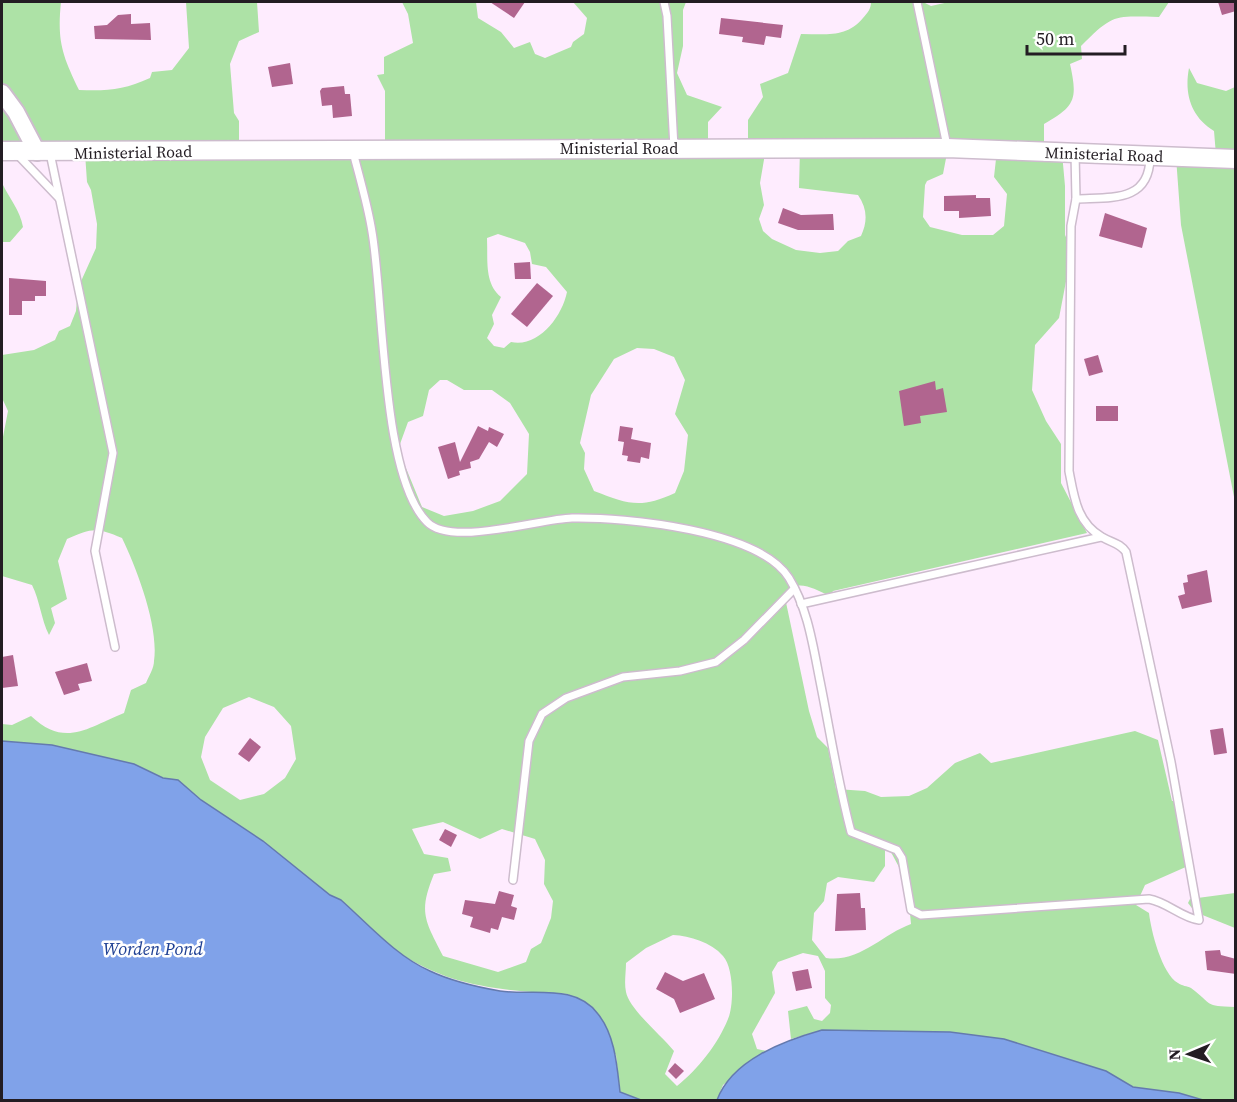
<svg xmlns="http://www.w3.org/2000/svg" width="1237" height="1102" viewBox="0 0 1237 1102" font-family="'Source Serif 4',serif">
<style>
.green{fill:#ade2a6;fill-rule:evenodd}
.water{fill:#80a2e9;stroke:#647aae;stroke-width:1.5}
.building{fill:#b1658f}
.lines{fill:none;stroke-linecap:round;stroke-linejoin:round}
.service-casing{stroke:#cdbccd;stroke-width:10}
.tertiary-casing{stroke:#cdbccd;stroke-width:20}
.secondary-casing{stroke:#cdbccd;stroke-width:21}
.service{stroke:#fff;stroke-width:7}
.tertiary{stroke:#fff;stroke-width:16}
.secondary{stroke:#fff;stroke-width:18}
.labels{text-anchor:middle;stroke-width:5;stroke-linejoin:round;paint-order:stroke}
.street-label{font-size:16px;fill:#231d23;stroke:#fff}
.water-label{font-size:18px;font-style:italic;fill:#204194;stroke:#fff}
</style>
<rect width="100%" height="100%" fill="#feecfe"/>
<g class="green">
<path d="M2 2H61C57 41 62 55 79 90 108 91 124 90 150 78L152 72 172 70 189 48 186 2H257L259 32 239 41 230 64 234 113 239 121V149H385V91L377 75 384 74V57L413 43 408 14 402 2H476L478 18 501 32 514 48 530 42 535 54 545 58 571 47 573 42 584 34 587 18 573 2H686L683 10V46L677 73 687 95 722 107 708 122V147H748V120L763 97 760 84 788 73 801 34C825 34 847 38 863 18 868 12 871 9 871 2H923L931 6 949 2H1169L1159 17C1114 16 1114 13 1081 46L1082 59 1070 64C1078 100 1075 106 1044 124V151L1062 153 1065 186V235L1072 250 1059 318 1035 345 1032 390 1046 421 1061 444V483L1087 533 833 591 830 596C814 589 798 578 784 593L809 711 817 737 828 748 836 789 865 791 881 797 909 796 927 788 955 763 980 753 991 763 1135 731 1158 740 1172 801H1177L1188 866 1145 885 1136 905 1149 913C1151 931 1162 974 1178 983 1182 986 1187 986 1191 988 1214 1005 1203 1006 1235 1007V1100H1203L1179 1093 1133 1087 1106 1071 1004 1039 950 1032 822 1030 791 1039 788 1011 807 1006 814 1019 822 1021 830 1013 831 1005 825 998V971L818 956 803 953 778 962 772 972 775 993 752 1034 757 1049 767 1051 723 1085 717 1100H641L620 1092 616 1055 568 994C508 991 451 988 400 953 379 938 360 917 341 900L330 895 263 841 201 800 178 780 163 778 134 764 52 745 2 741V724L12 725 31 716C65 748 87 728 124 713L131 690 146 683C149 676 154 668 154 661 159 627 137 569 122 538 96 527 92 528 67 539L58 561 67 599 51 608 55 623 49 635C41 619 40 601 32 585L2 576V442L8 411 2 398V355L34 350 55 340 59 331 70 326 76 311 78 288 96 248 97 224 91 190 87 182 85 153 2 152ZM766 148 800 149 799 188 858 195C867 208 868 221 861 236L848 241 838 251 820 253 796 250 772 239 763 231 759 219 764 205 760 183ZM948 148 997 150 994 177 1007 194 1004 226 993 235H962L930 227 923 217 925 185 927 181 943 174ZM498 234 525 243 530 252 532 264 546 267 567 292C562 317 538 348 511 342L504 348 494 346 487 338 494 324 492 315 501 297C484 283 488 260 487 238ZM637 348 654 349 674 357 685 380 675 414 688 435 684 471 675 493C640 509 628 504 594 491L584 469 585 453 580 443 591 395 614 359ZM440 380H447L464 390H492L510 403 529 434 527 474 500 501 473 511 444 516 422 507 401 456 400 444 408 422 423 416 429 390ZM249 697 274 707 291 726 296 759 285 778 264 794 240 800 210 780 201 757 205 737 223 708ZM443 822 480 839 502 829 535 839 545 860 544 884 553 901 551 918 541 943 531 949 526 962 498 972 443 956C425 920 418 913 434 874L451 871 448 858 424 854 412 829ZM885 841 907 882 911 924C883 934 859 963 826 958L812 940 814 913 824 901 827 883 838 877 874 882 885 866ZM673 935C690 936 711 942 723 956 734 968 734 1005 728 1019 718 1044 698 1069 677 1086L665 1074 674 1051C662 1036 629 1009 626 992 624 983 626 972 626 963L646 948Z"/>
<path d="M1189 68 1197 83 1226 91 1235 87V502L1181 225 1176 157 1216 155 1214 131C1191 117 1184 94 1189 68Z"/>
<path d="M2 183C9 198 20 210 23 227L10 242H2Z"/>
<path d="M1235 893V928L1195 912 1188 903 1190 899Z"/>
</g>
<g class="water">
<path d="M2 741 52 745 134 764 163 778 178 780 201 800 263 841 330 895 341 900C369 925 396 956 430 971 451 981 477 987 500 991 533 996 575 983 598 1014 615 1035 617 1066 620 1092L641 1100H2Z"/>
<path d="M822 1030 950 1032 1004 1039 1106 1071 1133 1087 1179 1093 1203 1100H717C732 1060 783 1041 822 1030Z"/>
</g>
<g class="building">
<path d="M490 2H525L514 18Z"/>
<path d="M1218 2H1236V11L1222 15Z"/>
<path d="M131 14V24L150 23 151 40 95 39 94 26 107 25 118 15Z"/>
<path d="M721 18 783 25 781 38 766 36 764 45 742 42 743 37 719 34Z"/>
<path d="M290 63 293 84 272 87 268 67Z"/>
<path d="M344 86 345 94H350L352 116 333 118 332 105 322 106 320 91 322 88Z"/>
<path d="M976 195V198H990L991 216 959 218V211H944V196Z"/>
<path d="M783 208 801 215 833 214 834 230H798L778 223Z"/>
<path d="M1105 213 1147 228 1142 248 1099 236Z"/>
<path d="M530 262 531 279H515L514 263Z"/>
<path d="M9 278 46 281V296H35V301H22V315H9Z"/>
<path d="M537 283 553 296 527 327 511 314Z"/>
<path d="M1098 355 1103 372 1089 376 1084 359Z"/>
<path d="M935 381 936 390 943 388 947 412 920 416 921 423 904 426 899 391Z"/>
<rect x="1096" y="406" width="22" height="15"/>
<path d="M478 426 488 431 489 427 504 434 497 447 489 442 479 459 470 462 471 468 459 471 460 475 448 479 438 447 455 442 460 462Z"/>
<path d="M620 426 633 428 631 439 651 443 649 459 641 457 640 463 627 461 628 456 622 455 624 442 618 441Z"/>
<path d="M1207 570 1212 602 1182 609 1178 596 1185 594 1183 583 1188 582 1187 575Z"/>
<path d="M13 655 18 686 2 688V657Z"/>
<path d="M87 663 92 681 78 684 80 690 64 695 55 672Z"/>
<path d="M1223 728 1227 753 1214 755 1210 730Z"/>
<path d="M250 738 261 747 249 762 238 754Z"/>
<path d="M445 829 457 835 451 847 439 840Z"/>
<path d="M499 891 514 895 511 906 517 908 514 920 502 917 498 930 491 928 490 933 470 927 473 917 462 914 465 900 495 904Z"/>
<path d="M860 893 861 908H865L866 930 835 931 837 894Z"/>
<path d="M1220 950 1221 955 1236 959V974L1207 970 1205 951Z"/>
<path d="M808 969 812 988 796 991 792 972Z"/>
<path d="M665 972 683 981 704 973 715 999 680 1013 674 999 656 989Z"/>
<path d="M675 1063 684 1071 676 1079 668 1071Z"/>
</g>
<g class="lines">
<defs>
<g id="service">
<path d="M664 2 667 16 674 148"/>
<path d="M917 2 947 146"/>
<path d="M353 152C360 179 368 206 372 232 384 301 381 476 427 522 451 547 539 519 572 518 626 517 759 530 789 578 808 609 813 646 820 681 830 731 838 783 851 832L897 850 902 858 911 910 921 915 1149 899C1167 902 1182 918 1199 920L1171 762 1126 552C1120 543 1112 543 1102 537 1077 523 1074 497 1069 471L1071 226 1076 199C1110 197 1149 203 1150 158"/>
<path d="M50 153 113 453 95 551 115 647"/>
<path d="M1075 153 1076 199"/>
<path d="M17 154 59 198"/>
<path d="M801 604 1101 537"/>
<path d="M513 880 529 741 542 714 566 698 623 677 680 671 716 662 744 640 794 589"/>
</g>
<path id="tertiary" d="M2 93 16 112 37 152"/>
<path id="secondary" d="M2 151 947 148 1236 159"/>
</defs>
<use href="#service" class="service-casing"/>
<use href="#tertiary" class="tertiary-casing"/>
<use href="#secondary" class="secondary-casing"/>
<use href="#service" class="service"/>
<use href="#tertiary" class="tertiary"/>
<use href="#secondary" class="secondary"/>
</g>
<g class="labels">
<g class="street-label">
<text x="619" y="154">Ministerial Road</text>
<text transform="translate(133 152) rotate(-1)" y="6">Ministerial Road</text>
<text transform="translate(1104 154) rotate(2)" y="6">Ministerial Road</text>
</g>
<g class="water-label">
<text x="153" y="955">Worden Pond</text>
</g>
</g>
<rect width="1237" height="1102" fill="none" stroke="#231d23" stroke-width="6"/>
<g transform="translate(1189 1054) rotate(268)" stroke="#ffffff" stroke-width="4.5" paint-order="stroke">
<path d="M0-4.5L10 22L0 15L-10 22Z" fill="#231d23"/>
<text y="-9" font-size="16" font-weight="bold" text-anchor="middle" fill="#231d23">N</text>
</g>
<path d="M1027 45v9h98v-9" fill="none" stroke="#231d23" stroke-width="3"/>
<text x="1036" y="45" font-size="18" fill="#231d23" stroke="#ffffff" stroke-width="4.5" paint-order="stroke">50 m</text>
</svg>
